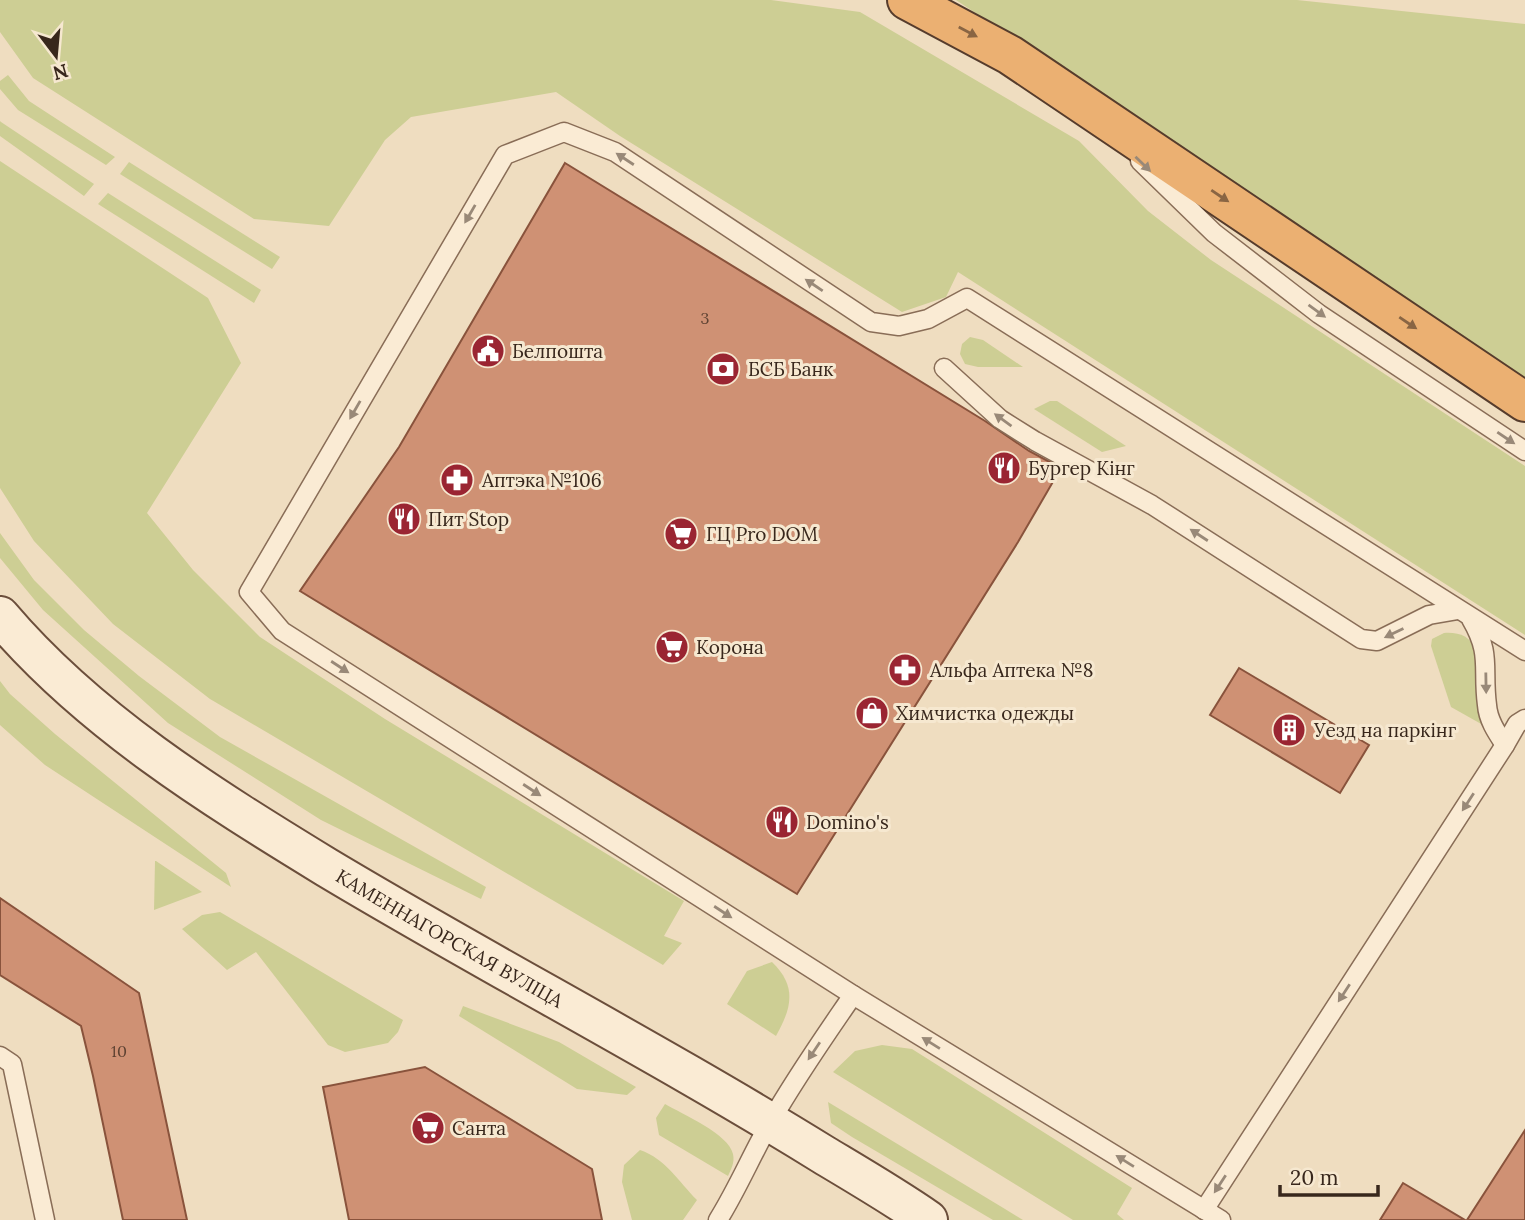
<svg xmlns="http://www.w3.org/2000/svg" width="1525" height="1220" viewBox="0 0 1525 1220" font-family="Lora,serif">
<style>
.green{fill:#cdce94}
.building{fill:#cf9174;stroke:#89533c;stroke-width:2}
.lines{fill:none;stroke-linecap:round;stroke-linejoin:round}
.service-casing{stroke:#896d57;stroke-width:21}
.secondary-casing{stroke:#6b4e3b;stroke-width:42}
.trunk-casing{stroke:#563c2c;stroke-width:42}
.service{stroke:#faebd4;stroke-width:18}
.secondary{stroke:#faebd4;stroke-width:38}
.trunk{stroke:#ebb072;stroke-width:38}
.oneway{fill:#896543}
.oneway2{fill:#998978}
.labels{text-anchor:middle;stroke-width:6;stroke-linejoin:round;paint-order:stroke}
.number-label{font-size:16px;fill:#5e4232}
.poi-label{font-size:19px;fill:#38271c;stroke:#f6e8d0;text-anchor:start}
.street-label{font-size:19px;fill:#38271c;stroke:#f6e8d0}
</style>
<rect width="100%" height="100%" fill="#efddc0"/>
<g class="green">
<path d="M0 0H771L860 12 1079 141 1148 211 1211 260 1525 466V635L958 272 946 297 902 312 620 136 556 92 411 117 385 140 329 226 254 219 33 78 0 32Z"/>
<path d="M956 0H1297L1525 24V379Z"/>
<path d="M8 75 29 101 115 157 106 165 18 110 0 89V81Z"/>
<path d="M0 121 1 122 94 184 84 196 0 136Z"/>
<path d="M0 161 208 298 241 363 147 513 193 570 260 637 385 719 684 901 664 936 682 943 663 965 210 699 113 624 34 541 0 488Z"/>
<path d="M129 162 280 257 272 269 120 174Z"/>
<path d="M108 193 261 290 254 303 98 204Z"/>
<path d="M970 337 983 340 1023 367H978L965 364 960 354 962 344Z"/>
<path d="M1050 401H1057L1126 446 1102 452 1034 409Z"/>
<path d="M0 533 34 580 84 630 139 676 220 737 486 887 481 899 321 820 168 723 43 610 0 558Z"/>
<path d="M1444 633C1459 632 1470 636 1476 650L1483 725 1451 707 1431 646 1432 639Z"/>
<path d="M0 681 10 694 55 734 226 873 231 887 45 765 0 725Z"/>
<path d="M155 861H156L202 892 154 910Z"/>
<path d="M220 912 403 1020 398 1032 388 1043 345 1052 328 1045 256 952 227 970 182 929 202 915Z"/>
<path d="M772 962C798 987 791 1009 776 1036L727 1004 747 971Z"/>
<path d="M463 1006 559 1042 636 1087 627 1095 577 1089 459 1016Z"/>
<path d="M882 1045 912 1049 1132 1188 1117 1214 1124 1220H1073L833 1072 855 1051Z"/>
<path d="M828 1102 1005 1209 1023 1220H993L852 1137 831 1123Z"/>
<path d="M665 1104C682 1114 729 1134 733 1154 735 1163 731 1169 728 1176L659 1135 656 1118Z"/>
<path d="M640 1150C666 1159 678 1181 697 1200L683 1220H632L622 1182 624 1165Z"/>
</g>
<g class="building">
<path d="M565 163 985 421 1029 451 1061 468 1018 542 797 894 300 591 399 447Z"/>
<path d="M1239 668 1369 745 1340 793 1210 715Z"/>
<path d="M0 898 139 993 187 1220H123L93 1076 81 1026 0 975Z"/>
<path d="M425 1067 592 1169 602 1220H349L323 1087Z"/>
<path d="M1525 1130V1220H1467Z"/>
<path d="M1403 1183 1465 1220H1380Z"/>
</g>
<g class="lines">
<defs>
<g id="service">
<path d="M1140 161 1214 233 1319 314 1525 451"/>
<path d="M944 368 1000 419 1035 441 1152 505 1361 639 1377 641 1429 615 1458 610"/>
<path d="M1471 619C1492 655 1482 667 1487 705 1488 720 1497 733 1505 745"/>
<path d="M0 1056 12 1064 45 1220"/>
<path d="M1204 1210 1505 745 1517 724 1525 719"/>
<path d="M718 1220C738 1188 752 1154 771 1121 796 1077 825 1036 853 995"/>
<path d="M1221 1220 853 995 282 631 249 592 505 155 564 132 615 152 871 322 899 326 928 319 967 298 1525 651"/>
</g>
<g id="secondary">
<path id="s1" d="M0 616C89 721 210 796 326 867 491 966 661 1054 824 1155 859 1176 895 1197 928 1220"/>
</g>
<path id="trunk" d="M907 0 1010 55 1525 402"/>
</defs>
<use href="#service" class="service-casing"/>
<use href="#secondary" class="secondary-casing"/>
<use href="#trunk" class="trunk-casing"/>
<use href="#service" class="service"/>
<use href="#secondary" class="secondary"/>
<use href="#trunk" class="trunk"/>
</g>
<defs><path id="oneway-solid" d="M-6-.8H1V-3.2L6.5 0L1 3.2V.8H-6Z" transform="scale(1.75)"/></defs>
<g class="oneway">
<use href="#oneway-solid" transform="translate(968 32) rotate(28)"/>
<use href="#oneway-solid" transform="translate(1220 196) rotate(34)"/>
<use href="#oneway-solid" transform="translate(1408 323) rotate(34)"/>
</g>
<g class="oneway2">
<use href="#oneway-solid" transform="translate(625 159) rotate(-147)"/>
<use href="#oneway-solid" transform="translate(1143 164) rotate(44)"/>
<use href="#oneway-solid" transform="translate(470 214) rotate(120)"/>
<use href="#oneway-solid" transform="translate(814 285) rotate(-146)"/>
<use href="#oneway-solid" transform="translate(1317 311) rotate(36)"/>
<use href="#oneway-solid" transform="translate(355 410) rotate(120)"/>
<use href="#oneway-solid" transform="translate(1003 420) rotate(-144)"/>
<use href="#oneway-solid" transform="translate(1506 438) rotate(34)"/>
<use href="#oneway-solid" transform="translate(1199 535) rotate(-147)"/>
<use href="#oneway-solid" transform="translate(1394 633) rotate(154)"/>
<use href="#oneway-solid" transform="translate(340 667) rotate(33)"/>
<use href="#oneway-solid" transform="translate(1486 683) rotate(89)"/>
<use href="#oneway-solid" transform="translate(532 790) rotate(33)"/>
<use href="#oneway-solid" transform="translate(1468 802) rotate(123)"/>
<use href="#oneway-solid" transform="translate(723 912) rotate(33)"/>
<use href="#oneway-solid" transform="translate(1344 993) rotate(123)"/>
<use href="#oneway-solid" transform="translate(931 1043) rotate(-148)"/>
<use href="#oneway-solid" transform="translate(814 1051) rotate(124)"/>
<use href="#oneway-solid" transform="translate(1125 1161) rotate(-148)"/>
<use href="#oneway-solid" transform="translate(1220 1184) rotate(123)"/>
</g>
<defs>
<symbol id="civic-disc" viewBox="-11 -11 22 22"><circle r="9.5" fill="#9a2532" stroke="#f6e8d0"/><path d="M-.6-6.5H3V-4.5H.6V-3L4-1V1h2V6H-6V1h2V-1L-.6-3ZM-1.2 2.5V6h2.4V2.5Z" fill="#fff"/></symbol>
<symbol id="bank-disc" viewBox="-11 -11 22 22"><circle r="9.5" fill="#9a2532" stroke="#f6e8d0"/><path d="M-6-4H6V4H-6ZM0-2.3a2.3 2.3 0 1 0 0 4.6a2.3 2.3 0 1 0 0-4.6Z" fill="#fff"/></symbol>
<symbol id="restaurant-disc" viewBox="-11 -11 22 22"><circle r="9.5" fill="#9a2532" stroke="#f6e8d0"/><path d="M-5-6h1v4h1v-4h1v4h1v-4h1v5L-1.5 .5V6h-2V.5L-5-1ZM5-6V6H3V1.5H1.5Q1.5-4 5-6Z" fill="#fff"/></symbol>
<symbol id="pharmacy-disc" viewBox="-11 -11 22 22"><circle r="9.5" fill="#9a2532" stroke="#f6e8d0"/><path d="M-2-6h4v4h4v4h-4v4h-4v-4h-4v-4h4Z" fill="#fff"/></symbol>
<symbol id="supermarket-disc" viewBox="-11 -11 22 22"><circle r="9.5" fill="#9a2532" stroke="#f6e8d0"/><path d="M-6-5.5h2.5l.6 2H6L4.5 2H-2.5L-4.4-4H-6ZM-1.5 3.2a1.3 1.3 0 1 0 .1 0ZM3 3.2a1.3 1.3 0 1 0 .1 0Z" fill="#fff"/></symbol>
<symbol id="shop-disc" viewBox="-11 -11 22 22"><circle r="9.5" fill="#9a2532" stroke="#f6e8d0"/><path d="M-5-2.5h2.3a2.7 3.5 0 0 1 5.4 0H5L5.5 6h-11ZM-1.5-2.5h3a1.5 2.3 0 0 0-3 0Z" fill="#fff"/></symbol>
<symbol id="building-disc" viewBox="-11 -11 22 22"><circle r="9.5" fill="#9a2532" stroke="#f6e8d0"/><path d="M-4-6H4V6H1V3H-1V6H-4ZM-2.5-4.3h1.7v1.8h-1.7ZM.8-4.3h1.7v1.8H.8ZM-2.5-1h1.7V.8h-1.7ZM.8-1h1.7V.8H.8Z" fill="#fff"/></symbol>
</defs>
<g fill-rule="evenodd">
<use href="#civic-disc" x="469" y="332" width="38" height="38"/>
<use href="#bank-disc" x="704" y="350" width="38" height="38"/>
<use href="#restaurant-disc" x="985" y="449" width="38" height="38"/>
<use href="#pharmacy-disc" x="438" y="461" width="38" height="38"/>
<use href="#restaurant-disc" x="385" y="500" width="38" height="38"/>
<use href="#supermarket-disc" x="662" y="515" width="38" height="38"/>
<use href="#supermarket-disc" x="653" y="628" width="38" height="38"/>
<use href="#pharmacy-disc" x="886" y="651" width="38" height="38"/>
<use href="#shop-disc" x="853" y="694" width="38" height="38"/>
<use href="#building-disc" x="1270" y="711" width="38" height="38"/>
<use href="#restaurant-disc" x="763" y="803" width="38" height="38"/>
<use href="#supermarket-disc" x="409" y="1109" width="38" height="38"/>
</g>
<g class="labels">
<g class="number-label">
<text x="705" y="324">3</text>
<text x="119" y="1057">10</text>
</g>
<g class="poi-label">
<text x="512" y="358">Белпошта</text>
<text x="748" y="376">БСБ Банк</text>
<text x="1028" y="475">Бургер Кінг</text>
<text x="482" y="487">Аптэка №106</text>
<text x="428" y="526">Пит Stop</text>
<text x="706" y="541">ГЦ Pro DOM</text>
<text x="696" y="654">Корона</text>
<text x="930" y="677">Альфа Аптека №8</text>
<text x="896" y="720">Химчистка одежды</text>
<text x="1314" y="737">Уезд на паркінг</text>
<text x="806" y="829">Domino's</text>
<text x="452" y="1135">Санта</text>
</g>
<g class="street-label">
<text dy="7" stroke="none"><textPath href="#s1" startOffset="556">КАМЕННАГОРСКАЯ ВУЛІЦА</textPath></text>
</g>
</g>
<g transform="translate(56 56) rotate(164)" stroke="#f6e8d0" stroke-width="5" paint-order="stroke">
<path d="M0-5L12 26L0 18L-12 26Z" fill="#38271c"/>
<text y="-10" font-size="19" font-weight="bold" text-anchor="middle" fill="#38271c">N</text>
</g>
<path d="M1280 1185v10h98v-10" fill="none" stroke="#38271c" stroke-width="3.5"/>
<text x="1290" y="1185" font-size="21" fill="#38271c" stroke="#f6e8d0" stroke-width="5" paint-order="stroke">20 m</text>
</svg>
